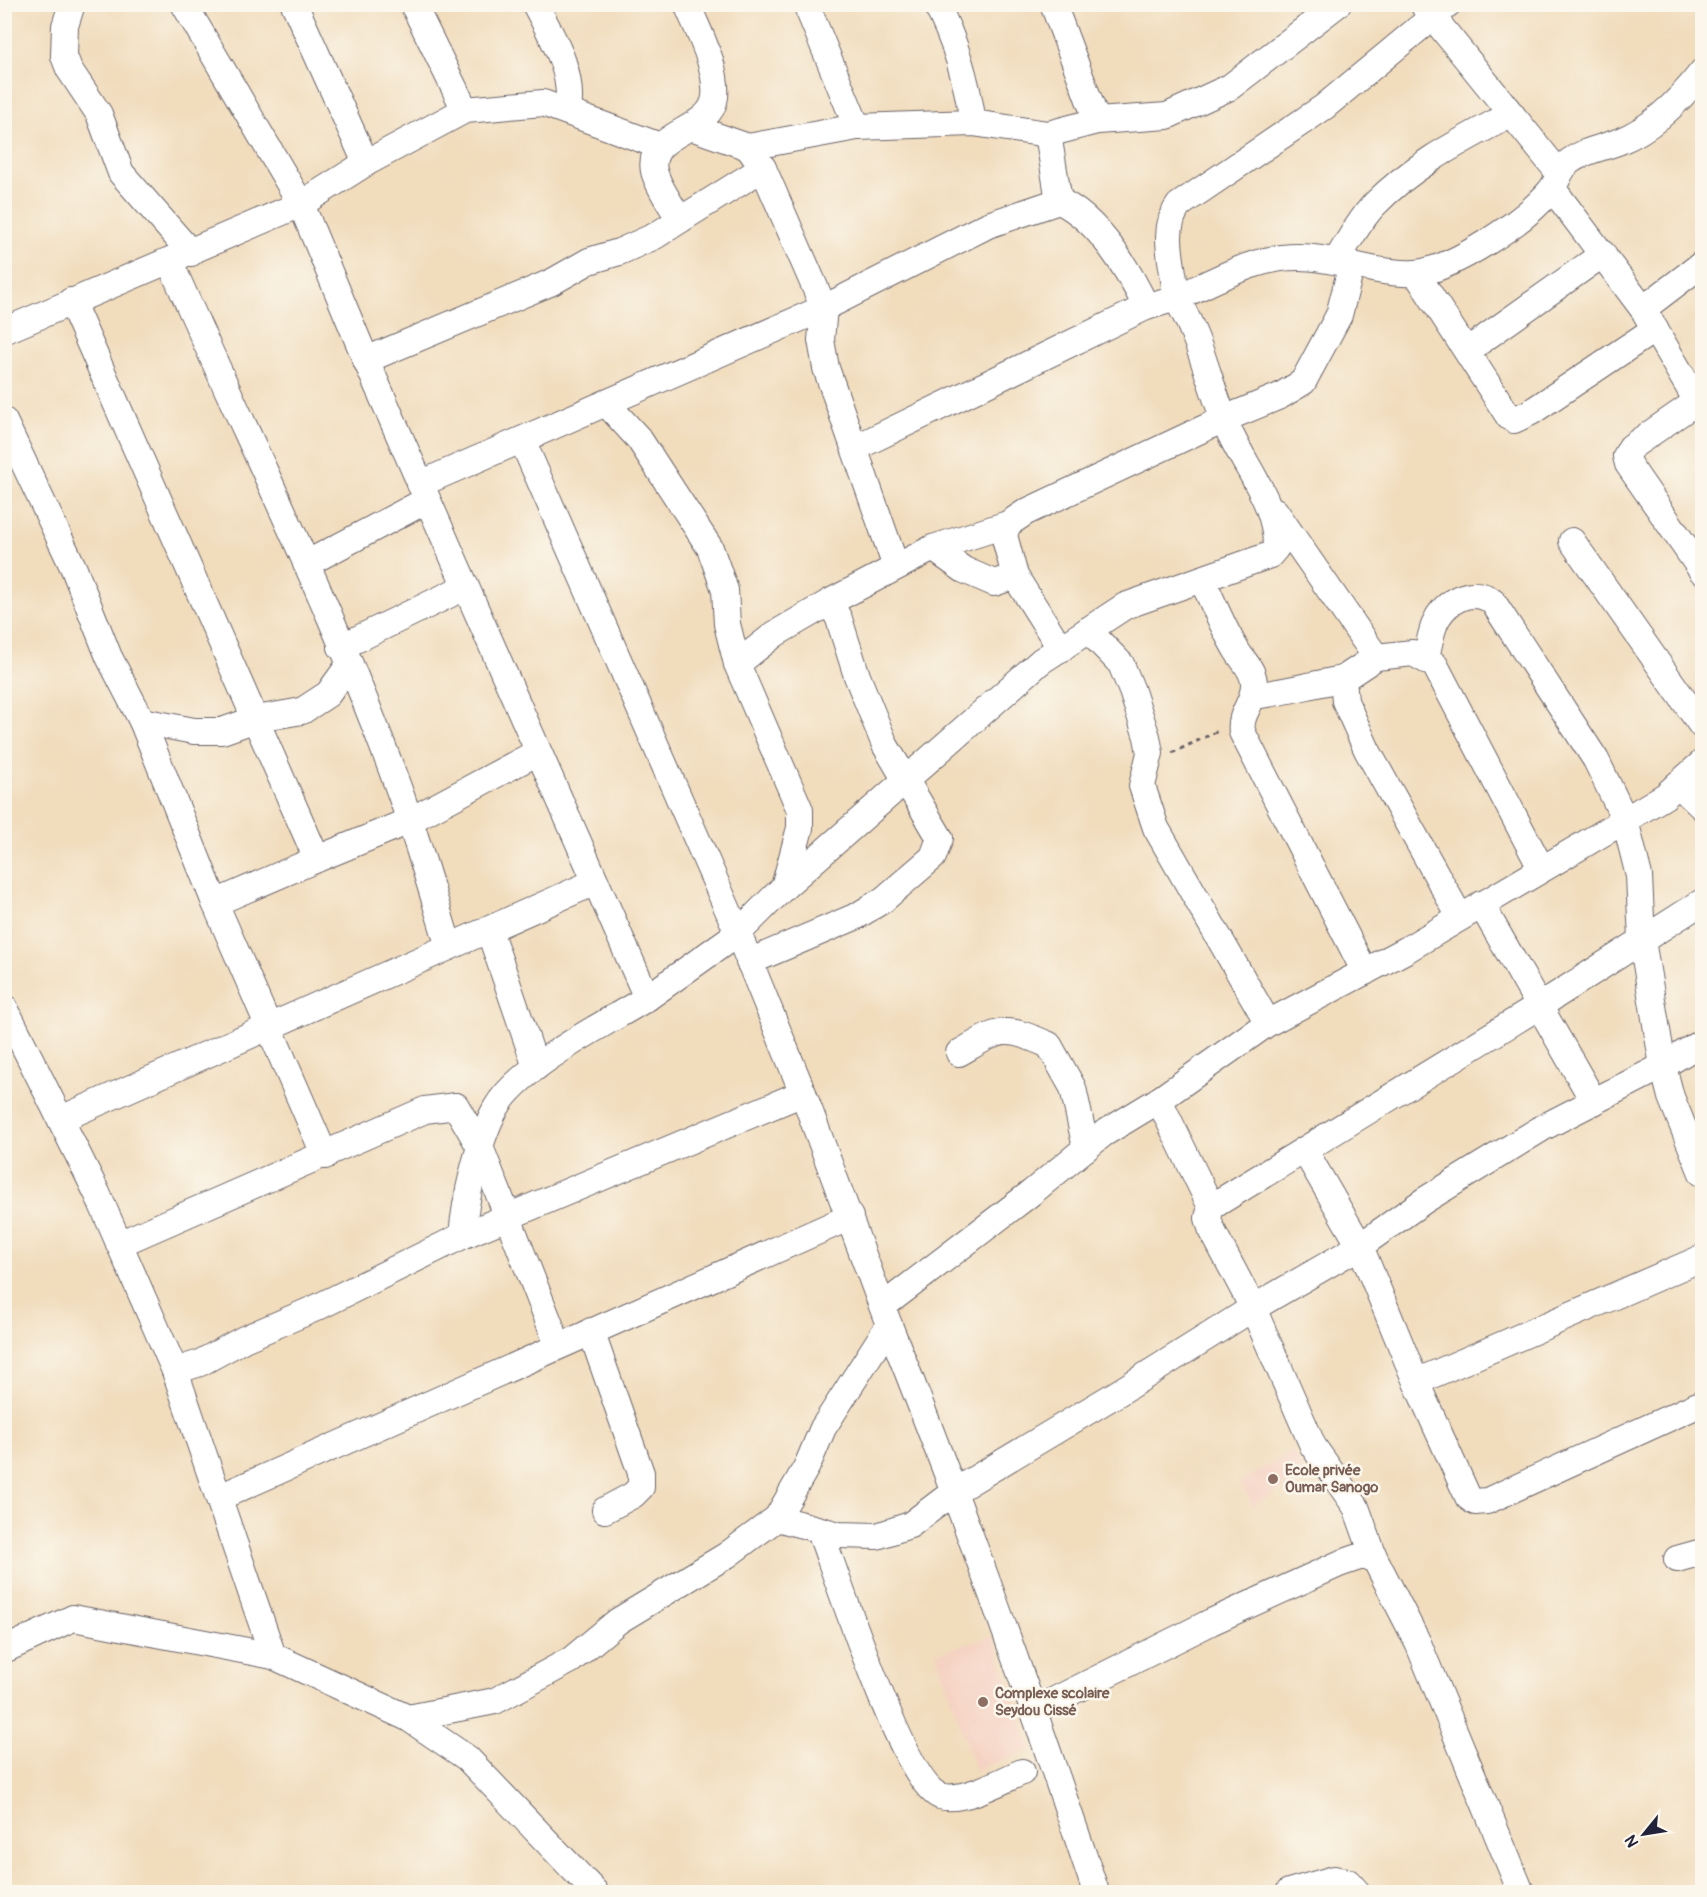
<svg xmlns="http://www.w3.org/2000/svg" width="1707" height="1897" viewBox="0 0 1707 1897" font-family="Pangolin,sans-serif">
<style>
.built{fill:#f5d2c2}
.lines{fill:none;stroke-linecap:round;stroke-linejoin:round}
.minor-casing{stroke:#6a6368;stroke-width:28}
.path{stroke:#6a6368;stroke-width:3;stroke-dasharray:4.5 4.5;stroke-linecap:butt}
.minor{stroke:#fff;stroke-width:26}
.education-dot{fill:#8d6e63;stroke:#fbf7ec;stroke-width:2}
.labels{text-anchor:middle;stroke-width:5;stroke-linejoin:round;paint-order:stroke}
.education-label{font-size:15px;font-weight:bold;fill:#785e54;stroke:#fbf7ec;text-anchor:start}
</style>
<rect width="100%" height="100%" fill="#fbf7ec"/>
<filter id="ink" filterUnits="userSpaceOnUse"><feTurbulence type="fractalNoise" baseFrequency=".0167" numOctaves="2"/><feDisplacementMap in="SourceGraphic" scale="12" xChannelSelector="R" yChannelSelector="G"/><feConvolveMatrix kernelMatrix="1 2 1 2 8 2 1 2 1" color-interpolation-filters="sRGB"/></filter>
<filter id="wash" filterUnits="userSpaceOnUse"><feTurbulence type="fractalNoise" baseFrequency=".008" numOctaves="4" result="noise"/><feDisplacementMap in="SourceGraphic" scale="24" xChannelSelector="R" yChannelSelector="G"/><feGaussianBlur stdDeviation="1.35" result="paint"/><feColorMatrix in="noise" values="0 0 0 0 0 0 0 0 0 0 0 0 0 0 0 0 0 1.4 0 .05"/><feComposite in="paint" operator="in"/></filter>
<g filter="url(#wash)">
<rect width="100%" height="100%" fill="#f1dcbc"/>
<g class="built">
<path d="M1292 1451 1306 1475 1253 1506 1239 1483Z"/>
<path d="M993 1636 1031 1750 975 1770 936 1653Z"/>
</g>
</g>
<g filter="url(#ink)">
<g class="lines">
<defs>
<g id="minor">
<path d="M72 4 65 26 64 56 69 69 99 114 121 173 191 253"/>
<path d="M184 4 301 204 366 360"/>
<path d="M294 4 366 163"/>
<path d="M413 4 465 110"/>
<path d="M535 4C553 39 574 71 568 111"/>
<path d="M806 4 857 127"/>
<path d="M936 4C956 42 967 81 973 123"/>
<path d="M1053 4 1097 121"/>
<path d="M1424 6 1559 173"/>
<path d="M1048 134 1059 201"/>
<path d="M748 147 857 127 973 123 1048 134 1097 121 1167 116 1230 87 1338 4"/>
<path d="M1553 189 1643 309 1702 410"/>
<path d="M680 220 763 168"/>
<path d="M1336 261C1348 243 1360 219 1375 204 1414 164 1463 140 1511 114"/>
<path d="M1416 273 1509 417 1514 420 1531 412 1655 329"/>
<path d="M71 301 317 859 409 821 538 752"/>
<path d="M1643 309 1702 264"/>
<path d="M4 331 301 204 366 163 465 110 543 103 660 146"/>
<path d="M1468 350 1603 254"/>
<path d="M1702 398 1631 447 1626 456 1628 464 1702 571"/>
<path d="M606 403 639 439 710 548 725 590 727 624 737 664 800 810V828L784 887"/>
<path d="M4 421 74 569 109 657 142 721 194 731H222L256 719 302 711 328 694 349 665"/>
<path d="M522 440 738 933 784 887 1041 661 1125 606 1270 555 1276 548C1277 500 1242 465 1225 422 1208 380 1200 337 1176 298 1216 281 1255 256 1300 257 1335 257 1382 276 1416 273 1454 269 1526 220 1550 191 1558 182 1559 169 1570 161 1585 150 1603 148 1620 141 1653 128 1681 99 1702 72"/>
<path d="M855 448 1146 307"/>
<path d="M420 484 824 308 763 168 748 147 691 127"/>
<path d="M1275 511 1376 657"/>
<path d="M1572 541 1702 726"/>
<path d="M933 548 964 570 994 583 1015 576 1061 649"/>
<path d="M306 564 427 500"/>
<path d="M896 567 826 368 821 340 824 308 988 225 1059 201C1097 218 1129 270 1146 307L1176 298C1175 268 1159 231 1179 205L1324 107 1448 4"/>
<path d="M1015 576 1004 535 1008 524 1026 512 1224 419 1280 396 1303 382 1339 315 1352 264"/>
<path d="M1202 579C1213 603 1223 628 1237 651 1243 661 1254 670 1254 684 1255 703 1239 712 1242 732L1365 972"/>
<path d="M830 602 933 548 1008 524"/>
<path d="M1088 630 1121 664 1132 691 1147 737 1150 753 1142 786 1156 828 1268 1023"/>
<path d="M341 647 465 587"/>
<path d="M1426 658C1429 646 1431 628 1438 617 1450 598 1475 587 1493 602L1596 760 1625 820 1639 876 1642 940 1663 1066 1671 1097 1702 1173"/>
<path d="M737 664 775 634 830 602 839 619 857 676 885 745 940 838 933 857 883 900 857 916 749 962"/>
<path d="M1252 696C1283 693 1312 684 1343 679"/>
<path d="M142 721 215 903 325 1156"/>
<path d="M1678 784 1702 807"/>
<path d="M215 903 317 859"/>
<path d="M1481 904 1594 1102"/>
<path d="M1460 917 1367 750 1345 701 1343 679 1376 657 1413 653 1435 665 1541 868"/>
<path d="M489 930 536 1067"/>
<path d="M449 947 595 882"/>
<path d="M4 1006 97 1193 175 1371"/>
<path d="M959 1053C1003 1028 1002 1025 1049 1045L1073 1088 1086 1148"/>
<path d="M1159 1100 1211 1207"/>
<path d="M61 1119 449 947C436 905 424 863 410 821 344 629 251 448 170 262"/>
<path d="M1305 1151 1360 1246 1416 1382 1468 1497 1475 1502 1487 1501 1702 1403"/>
<path d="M462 1236 803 1093"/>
<path d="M119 1244 425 1110 456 1106 481 1149 558 1345"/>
<path d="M883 1306 1031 1193 1103 1134 1159 1100 1268 1023 1406 950 1625 820 1665 796 1702 763"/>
<path d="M889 1325C964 1512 1032 1702 1096 1892"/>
<path d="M591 1331 641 1473V1487L633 1495 605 1510"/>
<path d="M1416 1382 1702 1258"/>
<path d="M220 1497 850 1217"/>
<path d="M777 1518 839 1535 877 1536 910 1525 955 1491 1118 1393 1253 1308 1360 1246 1425 1200 1544 1127 1663 1066 1702 1042"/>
<path d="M820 1531C836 1574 904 1783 940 1796 962 1803 1001 1781 1022 1772"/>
<path d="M1374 1557 1356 1507 1313 1446 1253 1308 1211 1228 1208 1218 1211 1207 1541 1005 1702 902"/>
<path d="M1677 1559 1702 1552"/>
<path d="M4 1650 73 1618 273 1656 408 1718 467 1758 595 1892"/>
<path d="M273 1656 175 1371 200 1363 244 1339 316 1308 462 1236C465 1200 478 1140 496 1108 520 1066 605 1024 647 998L366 360 552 282 589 261 619 252 655 236 680 220C672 206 658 187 654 171 646 131 711 133 715 97 718 67 698 31 687 4"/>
<path d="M1035 1710 1211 1622 1339 1564 1359 1557H1374L1418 1643 1521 1892"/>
<path d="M408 1718 495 1701 571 1660 618 1621 727 1555 777 1518 807 1466 823 1428 889 1325 803 1093 738 933 647 998"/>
<path d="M1289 1892 1334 1879 1348 1882 1357 1892"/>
</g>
</defs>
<use href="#minor" class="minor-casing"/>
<path class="path" d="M1172 753 1220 730"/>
<use href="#minor" class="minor"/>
</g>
</g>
<g class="education-dot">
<circle cx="1273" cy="1479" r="6"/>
<circle cx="983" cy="1702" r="6"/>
</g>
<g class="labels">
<g class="education-label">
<text x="1285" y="1475">Ecole privée<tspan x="1285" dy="17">Oumar Sanogo</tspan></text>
<text x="995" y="1698">Complexe scolaire<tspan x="995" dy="17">Seydou Cissé</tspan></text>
</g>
</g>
<rect width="1707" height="1897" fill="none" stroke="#fbf7ec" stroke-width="24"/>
<g transform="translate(1644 1834) rotate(240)" stroke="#fbf7ec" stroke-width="4.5" paint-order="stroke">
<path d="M0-4.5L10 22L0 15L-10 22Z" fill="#22223b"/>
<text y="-9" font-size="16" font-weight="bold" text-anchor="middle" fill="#22223b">N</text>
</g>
</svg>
